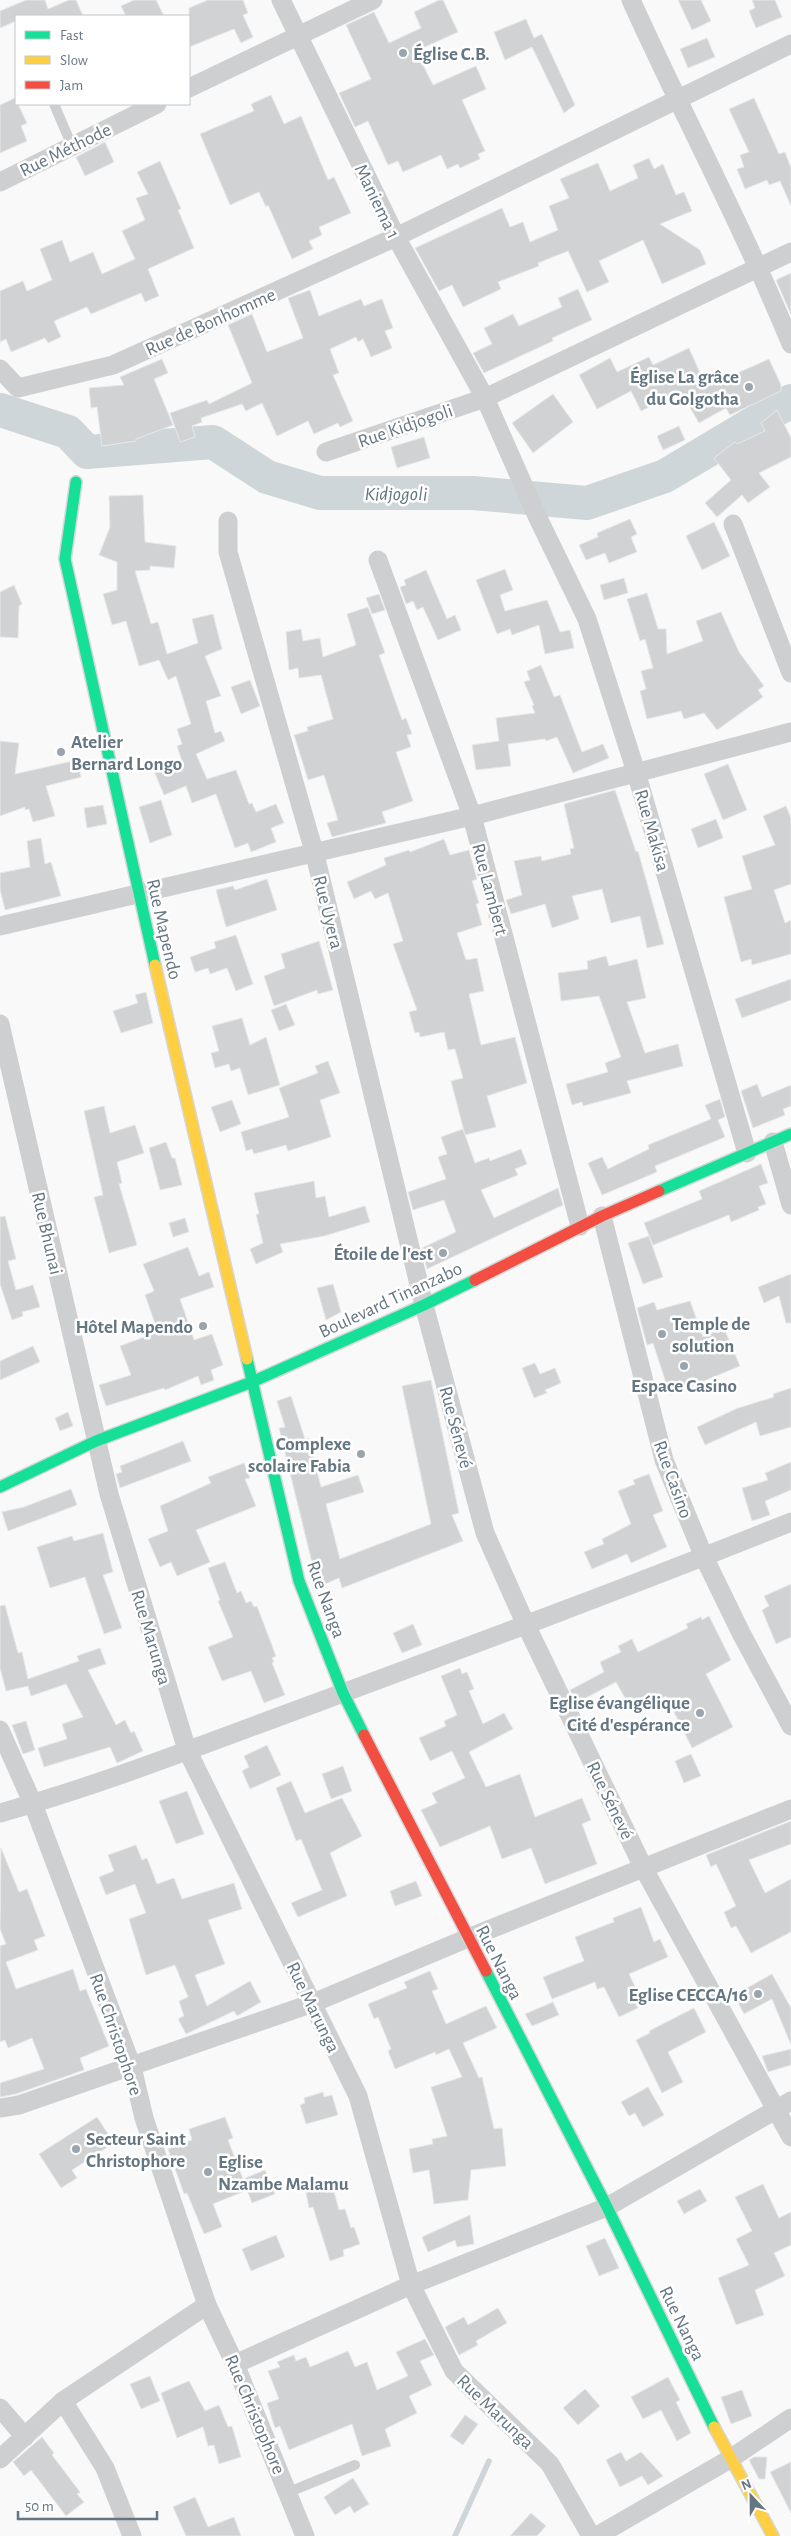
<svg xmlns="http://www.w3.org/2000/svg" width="791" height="2536" viewBox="0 0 791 2536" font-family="'Alegreya Sans',sans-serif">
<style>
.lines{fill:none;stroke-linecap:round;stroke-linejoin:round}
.stream{stroke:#ced6d9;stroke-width:5.5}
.river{stroke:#ced6d9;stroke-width:34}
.building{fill:#d0d2d3;stroke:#e8e8e8}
.fast-casing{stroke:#d5d6d7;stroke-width:14}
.slow-casing{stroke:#d5d6d7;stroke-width:14}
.jam-casing{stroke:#d5d6d7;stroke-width:14}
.lane{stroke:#cecfd0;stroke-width:10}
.street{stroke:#cecfd0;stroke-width:19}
.fast{stroke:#16e098;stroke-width:11}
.slow{stroke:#ffcf43;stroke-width:11}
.jam{stroke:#f24e42;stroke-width:11}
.poi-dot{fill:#99a4ac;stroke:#fff;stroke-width:2}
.labels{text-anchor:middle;stroke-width:5;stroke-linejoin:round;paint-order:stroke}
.poi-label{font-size:19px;font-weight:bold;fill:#657683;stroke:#fff;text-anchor:end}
.street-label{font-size:19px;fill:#657683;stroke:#fff}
.water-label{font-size:20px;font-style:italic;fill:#60757c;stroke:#fff}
</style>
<rect width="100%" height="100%" fill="#f9f9f9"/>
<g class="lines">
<path class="stream" d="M455 2536 489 2461"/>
<path class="river" d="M0 410 68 432 87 452 213 442 267 477 320 493H473L587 503 665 476 791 401"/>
</g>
<g class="building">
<path d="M26 0H45L48 9 69 0H76L83 16H16V21L0 28V11Z"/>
<path d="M134 0H156L164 16H126L121 6Z"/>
<path d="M208 0H243L248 13 243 15 253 37 241 43 234 29 189 47V8Z"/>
<path d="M439 0H443L458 32 416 51 433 85 476 66 486 89 462 100 485 151 478 154 480 159 460 168 458 164 447 169 441 155 403 172 398 161 388 165 368 121 355 127 339 93 371 79 346 25 374 12 389 43 421 28 414 12Z"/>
<path d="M678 0H701L711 21 692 30Z"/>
<path d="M752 0H775L782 17 756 28 749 11 755 8Z"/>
<path d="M526 19 534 38 542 34 575 105 564 113 532 47 505 60 494 32Z"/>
<path d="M707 38 715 57 688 68 680 49Z"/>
<path d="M271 95 284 124 301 116 328 180 334 177 351 213 319 227 322 235 309 241 313 249 292 259 268 205 266 207 259 192 230 205 200 134 254 111 251 104Z"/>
<path d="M15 98 27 123 21 126 27 141 0 153V105Z"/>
<path d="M754 98 779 154 785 152 791 168V206L780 181 769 185 767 180 745 189 737 169 744 167 740 155 749 152 729 109Z"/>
<path d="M105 142 114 162 85 176 76 157Z"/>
<path d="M649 158 654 169 663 164 676 195 684 192 692 211 660 224 700 250 706 264 662 284 643 240 599 261 609 282 587 292 568 251 538 263 539 266 498 282 501 289 463 307 452 285 439 291 415 248 502 208 510 227 523 222 530 242 558 230 549 206 569 198 560 179 598 163 610 191 638 178 633 165Z"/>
<path d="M160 161 181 209 178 210 194 248 148 269 159 296 145 302 141 293 91 314 87 307 54 321 61 337 48 343 45 338 11 352 6 339 0 342V291L23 281 27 291 52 280 40 249 62 240 70 262 93 252 102 274 135 259 122 231 145 220 136 198 148 194 137 172Z"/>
<path d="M791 273V315L776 280Z"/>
<path d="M578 289 592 320 552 338 553 341 484 373 473 353 492 344 484 328 513 314 519 326 562 307 558 298Z"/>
<path d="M310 290 319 316 361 299 364 306 382 299 393 328 385 331 392 348 371 357 363 339 358 342 356 337 330 349 339 373 333 375 353 421 340 427 338 423 314 434 308 421 277 436 262 403 246 411 242 404 201 418 202 422 192 426 195 437 180 442 170 413 207 400 209 404 252 383 228 325 252 314 267 352 303 338 288 298Z"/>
<path d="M689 348 704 382 708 386 769 359 781 385V391L730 415 726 408 699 423 681 392 641 411 631 391 597 409 579 375 610 358 617 372 649 357 653 365Z"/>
<path d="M162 359 168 373 154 379 173 425 136 439V441L102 446 97 407 91 408 89 388 124 385 120 377Z"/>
<path d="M553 394 573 422 533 453 512 423Z"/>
<path d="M777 410 791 438V457L759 473 770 487 748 503 742 495 717 517 705 503 731 480 714 458 735 442 737 444 765 431 761 423Z"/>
<path d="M679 426 685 440 663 450 657 436Z"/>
<path d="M424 437 430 458 397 468 391 447Z"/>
<path d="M143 495 145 542 176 546 174 568 150 566V570L135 571 151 624 158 622 167 654 198 643 192 619 213 614 222 649 205 656 221 696 206 701 215 733 221 731 225 741 196 754 207 779 236 770 249 804 252 803 256 812 276 804 284 823 271 828 276 842 251 852 248 843 235 848 216 794 192 803 186 786 164 795 154 771 182 761 177 746 182 744 177 729 191 724 176 676 168 680 159 660 139 666 126 621 112 625 103 594 117 590V562L99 555 110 527 109 496Z"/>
<path d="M630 519 637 534 631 537 637 552 609 563 605 553 586 560 579 545 598 537 597 533Z"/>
<path d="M714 522 730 556 702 570 686 536Z"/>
<path d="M505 569 513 590 500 595 505 611 547 600 560 632 570 630 574 648 545 654 539 625 512 635 510 629 497 634 476 580Z"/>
<path d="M426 570 447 619 455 615 461 630 438 640 423 607 417 610 413 601 406 604 400 587 406 585 404 580Z"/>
<path d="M624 578 628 593 604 600 600 585Z"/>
<path d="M14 585 22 604 19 606 18 638 0 637V592Z"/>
<path d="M647 593 658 629H666L667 654 703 641 696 621 721 612 739 652 764 686 758 690 763 697 717 730 704 713 684 719 681 711 647 719 640 691 646 689 641 671 653 668 645 639 640 641 627 599Z"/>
<path d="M379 594 385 610 372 614 366 598Z"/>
<path d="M368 607 385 653 379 655 402 720 406 718 412 734 407 735 411 747 396 752 413 801 382 812 386 823 332 837 327 823 338 820 324 775 308 780 294 735 308 731 307 727 333 719 321 675 299 678 298 668 289 670 286 632 301 629 303 641 320 638 323 657 356 645 347 614Z"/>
<path d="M541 665 554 697 560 695 582 752 603 744 609 758 573 773 557 737 546 741 545 739 508 744 511 766 476 770 472 745 499 741 496 718 535 713 532 706 534 705 524 682 530 680 527 671Z"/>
<path d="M250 680 260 706 241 714 231 687Z"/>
<path d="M0 741 19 743 15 774 77 760 81 777 46 786 55 816 33 822 29 809 25 810V807L0 816Z"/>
<path d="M728 764 747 810 723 820 704 774Z"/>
<path d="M615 790 636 852 638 851 664 944 647 948 640 916 611 923 602 889 572 896 579 919 552 928 545 904 511 914 506 900 522 895 514 861 541 856 542 861 571 854 570 849 574 848 564 804Z"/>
<path d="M161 800 172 835 150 843 139 807Z"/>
<path d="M103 805 107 824 87 828 84 808Z"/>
<path d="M786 806 791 818V884L774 890 785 923 791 920V954L752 965 751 959 741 962 724 897 752 889 742 856 775 845 763 816Z"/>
<path d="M716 819 723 838 698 848 691 829Z"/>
<path d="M41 838 45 864 51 862 61 896 5 910 0 889V873L30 867 27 841Z"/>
<path d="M444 839 450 855 469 850 477 879 472 881 479 903 476 904 482 925 457 933 466 960 477 958 484 991 469 994 481 1045 515 1037 527 1083 487 1096 496 1127 465 1135 451 1081 463 1078 455 1049 448 1050 444 1032 420 1037 419 1032 415 1033 409 1012 417 1010 393 944 403 941 388 893 375 899 371 891 354 899 347 882 386 865 384 858 409 850 410 852Z"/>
<path d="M267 879 277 910 226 927 216 890 233 886 235 890Z"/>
<path d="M236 935 253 984 236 991 227 968 210 974 208 968 195 972 190 957 216 948 214 942Z"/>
<path d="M319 941 333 990 318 994 317 990 274 1006 264 976 285 968 281 954Z"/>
<path d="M606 956 609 966 637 959 646 998 627 1002 645 1053 678 1044 683 1066 627 1081 631 1093 583 1106 582 1102 572 1105 566 1084 608 1072 605 1063 621 1057 599 996 561 1001 558 973 588 969 587 961Z"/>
<path d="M791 979V1000L742 1018 735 999Z"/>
<path d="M146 992 153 1023 121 1033 113 1011 138 1003 135 995Z"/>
<path d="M286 1004 295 1025 279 1031 271 1010Z"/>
<path d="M242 1018 250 1045 266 1037 280 1085 248 1095 240 1068 231 1071 229 1064 215 1068 211 1053 219 1051 212 1026Z"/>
<path d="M328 1061 340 1093 320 1100 331 1137 288 1151 286 1145 254 1154 252 1149 246 1151 241 1132 289 1117 279 1088 318 1073 315 1066Z"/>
<path d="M757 1084 762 1097 791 1085V1106L783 1109 785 1115 753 1128 741 1091Z"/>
<path d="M720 1099 725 1117 718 1120 725 1137 655 1166 657 1172 602 1195 588 1163 602 1157 608 1169 649 1149 648 1145 711 1119 705 1105Z"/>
<path d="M232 1100 241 1124 220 1132 211 1107Z"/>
<path d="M104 1106 110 1133 135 1125 144 1153 117 1162 122 1183 119 1184 137 1245 109 1253 94 1197 103 1195 84 1111Z"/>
<path d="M463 1129 475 1163 489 1158 490 1161 521 1149 527 1164 515 1169 518 1175 481 1190 494 1218 558 1188 563 1205 427 1269 422 1248 456 1232 444 1200 413 1210 408 1192 446 1179 438 1157 447 1154 441 1137Z"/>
<path d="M166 1142 172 1158H175L182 1185 160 1190 149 1148Z"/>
<path d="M761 1164 768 1183 759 1186 766 1204 758 1207 759 1210 731 1222 729 1215 653 1245 644 1223 702 1199 699 1191Z"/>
<path d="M314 1181 316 1198 325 1196 329 1217 365 1206 370 1222 324 1236 280 1244 283 1252 256 1264 250 1249 263 1243 256 1214H259L254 1193Z"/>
<path d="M5 1216 16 1259 8 1261 16 1290 33 1285 40 1307 22 1312 23 1316 12 1320 0 1284V1217Z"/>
<path d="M185 1218 189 1232 173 1237 169 1223Z"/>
<path d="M649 1236 663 1277 643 1284 628 1243Z"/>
<path d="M188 1247 199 1276 209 1272 214 1287 180 1299 194 1340 212 1334 223 1365 211 1370 214 1380 201 1385 198 1376 165 1390 164 1388 106 1406 99 1385 131 1375 120 1346 158 1332 145 1295 154 1291 143 1264Z"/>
<path d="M791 1274V1323H786L779 1296 764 1303 758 1287Z"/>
<path d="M333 1284 341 1312 326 1320 317 1288Z"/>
<path d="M690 1301 703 1337 724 1328 740 1366 670 1395 653 1343 647 1345 637 1308 654 1302 657 1310Z"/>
<path d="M33 1346 40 1362 0 1380V1361Z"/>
<path d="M535 1363 540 1374 555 1368 561 1383 545 1390 547 1393 534 1398 522 1368Z"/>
<path d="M431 1380 459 1513 452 1515 463 1541 342 1588 339 1578 318 1587 279 1428 285 1427 277 1401 291 1396 305 1439 309 1438 321 1487 358 1475 364 1492 326 1504 340 1559 431 1524 402 1386Z"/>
<path d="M791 1388V1427L760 1436 756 1422 705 1445 697 1427 738 1408 774 1397 773 1394Z"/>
<path d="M68 1412 73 1426 60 1431 55 1418Z"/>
<path d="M183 1441 191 1461 120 1488 116 1474 122 1472 120 1466Z"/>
<path d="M791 1462V1490L765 1501 770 1515 752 1521 742 1488 768 1480 765 1473Z"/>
<path d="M244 1463 250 1478 245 1479 256 1506 196 1530 210 1562 177 1576 171 1562 160 1567 148 1539 168 1531 160 1506 211 1483 208 1477Z"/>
<path d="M649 1474 663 1511 653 1515 667 1547 631 1563 627 1554 592 1569 584 1552 604 1544 602 1539 631 1524 618 1491 635 1484 633 1480Z"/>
<path d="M71 1489 77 1505 8 1531 2 1512 24 1507Z"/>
<path d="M103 1533 113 1572 103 1575 122 1628 104 1634 85 1577 50 1588 37 1547 72 1536 74 1541Z"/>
<path d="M225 1562 237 1593 241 1591 246 1603 251 1601 254 1607 257 1606 276 1656 272 1658 274 1662 272 1663 285 1695 264 1703 251 1671 222 1681 208 1647 233 1637 218 1601 220 1600 208 1568Z"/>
<path d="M791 1584V1637L776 1644 762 1610 769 1606 764 1596Z"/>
<path d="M5 1605 18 1653 22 1652 28 1679 79 1661 77 1656 100 1648 106 1664 88 1670 116 1725 125 1720 131 1733 134 1731 143 1751 117 1763 110 1747 44 1767 38 1748 67 1739 62 1724 83 1717 66 1684 31 1696 28 1686 6 1691 0 1668V1606Z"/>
<path d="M709 1616 731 1660 706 1674 733 1727 692 1748 666 1696 640 1711 632 1697 626 1700 616 1682 576 1703 570 1690 604 1672 600 1662 621 1652 618 1646 632 1639 638 1652 688 1628 686 1624 701 1617 702 1620Z"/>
<path d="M413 1624 422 1645 402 1653 393 1633Z"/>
<path d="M460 1668 462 1674 467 1672 474 1689 469 1691 483 1724 504 1713 513 1729 469 1752 486 1787 520 1774 535 1817 582 1798 591 1820 582 1824 597 1864 545 1884 531 1848 502 1859 490 1826 440 1847 421 1810 437 1803 432 1793 465 1778 452 1751 430 1761 419 1738 446 1726 444 1721 457 1715 441 1676Z"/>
<path d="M26 1721 35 1750 23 1754 12 1725Z"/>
<path d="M267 1745 281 1775 250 1789 242 1771 249 1767 244 1756Z"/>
<path d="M691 1754 701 1776 684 1783 675 1761Z"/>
<path d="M343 1766 352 1791 331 1799 322 1774Z"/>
<path d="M291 1781 305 1813 342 1798 362 1836 330 1853 347 1896 298 1917 291 1903 322 1890 301 1839 296 1841 276 1788Z"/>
<path d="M187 1791 204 1834 176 1844 159 1801Z"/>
<path d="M791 1821V1844L749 1860 765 1893 791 1879V1932L751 1953 736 1926 731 1928 724 1912 736 1906 716 1864 711 1867 706 1855Z"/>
<path d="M136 1845 142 1860 147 1858 157 1884 174 1878 182 1899 234 1883 242 1909 208 1920 225 1964 195 1975 207 2006 250 1981 261 2002 237 2016 234 2011 186 2034 178 2019 184 2016 179 2001 188 1997 175 1965 146 1975 129 1919 146 1913 135 1884 106 1895 99 1877 114 1871 108 1855Z"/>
<path d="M1 1848 19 1892 27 1889 45 1936 34 1940 38 1950 6 1962 16 1989 73 1969 80 1991 86 1989 109 2046 80 2058 84 2070 16 2094 0 2097V2083L44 2069 32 2038 8 2048 5 2040 0 2042V1946L6 1944 0 1929Z"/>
<path d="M416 1881 422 1896 395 1906 390 1891Z"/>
<path d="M641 1907 654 1942 660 1939 668 1957 629 1974 639 1995 633 1998 638 2008 619 2017 604 1987 597 1989 595 1982 552 1999 543 1977 584 1961 575 1937 614 1922 613 1918Z"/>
<path d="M430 1971 438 1989 432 1991 446 2024 486 2006 497 2028 463 2043 479 2078 482 2077 494 2129 502 2128 506 2166 471 2170 468 2200 434 2204 429 2170 413 2173 409 2149 433 2144 432 2139 447 2136 431 2087 462 2077 449 2049 436 2055 435 2052 395 2069 388 2051 391 2049 378 2017 374 2019 368 2004 407 1988 404 1982Z"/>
<path d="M772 1974 791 2008V2045L772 1999 744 2014 734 1995Z"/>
<path d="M553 2002 559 2015 532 2026 525 2014Z"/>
<path d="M694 2008 706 2032 668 2052 683 2082 662 2093 636 2040 650 2033 649 2031Z"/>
<path d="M791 2049V2065L768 2072 762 2056Z"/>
<path d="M648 2087 664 2115 643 2127 635 2113 629 2116 621 2102Z"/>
<path d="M323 2092 324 2097 332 2095 338 2115 306 2124 300 2105 305 2103 304 2098Z"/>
<path d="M97 2117 114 2143 72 2170 77 2178 61 2188 39 2154Z"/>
<path d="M225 2117 233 2138 228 2140 243 2179 265 2170 275 2194 252 2203 247 2190 213 2204 222 2227 204 2234 187 2193 184 2194 168 2149 192 2140 189 2129Z"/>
<path d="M331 2181 339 2210 345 2209 351 2228 354 2227 360 2244 343 2250 344 2256 330 2261 313 2207 309 2208 305 2188Z"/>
<path d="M763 2184 779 2218 791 2212V2245L774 2253 785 2276 755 2290 764 2315 736 2325 718 2278 749 2265 736 2239 752 2231 735 2197Z"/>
<path d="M700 2189 707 2201 684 2214 677 2201Z"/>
<path d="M470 2215 474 2244 457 2247 455 2240 428 2252 422 2237Z"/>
<path d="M276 2235 285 2257 251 2271 242 2249Z"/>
<path d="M605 2238 619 2268 599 2276 586 2246Z"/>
<path d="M498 2308 507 2323 476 2341 478 2345 459 2355 445 2327 464 2317 468 2325Z"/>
<path d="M425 2339 434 2355 420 2361 432 2385 409 2396 417 2413 385 2429 391 2446 362 2456 352 2424 289 2450 280 2426 275 2428 267 2403 279 2399 268 2371 280 2367 277 2362 294 2355 296 2361 306 2357 310 2367 348 2351 355 2367 367 2362 377 2390 408 2376 396 2352Z"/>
<path d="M150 2376 160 2401 141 2409 130 2384Z"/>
<path d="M668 2377 680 2400 676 2402 691 2433 677 2441 661 2410 643 2419 631 2397Z"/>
<path d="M189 2381 205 2411 219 2405 228 2427 232 2426 241 2457 219 2464 214 2445 208 2446 203 2427 177 2438 161 2393Z"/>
<path d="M585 2389 600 2406 578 2425 563 2408Z"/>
<path d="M742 2390 752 2416 731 2424 721 2397Z"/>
<path d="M465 2415 478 2424 463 2445 450 2436Z"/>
<path d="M42 2437 54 2453 52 2455 80 2492 77 2494 84 2502 66 2516 31 2470 24 2476 13 2462Z"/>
<path d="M621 2452 626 2461 641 2452 663 2476 648 2485 642 2476 620 2487 606 2460Z"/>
<path d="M754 2457H767L765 2479H759L749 2460Z"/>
<path d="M791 2462V2513L770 2472Z"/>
<path d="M353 2478 369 2504 354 2513 350 2506 335 2515 324 2497Z"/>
<path d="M195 2497 208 2527 234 2517 241 2536H186L173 2507Z"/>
<path d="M531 2513 546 2526 537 2536H510Z"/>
</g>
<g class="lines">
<defs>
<g id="fast">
<path d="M76 482 65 559 155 965"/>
<path d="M659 1191 791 1134"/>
<path d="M247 1359 299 1581 343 1693 364 1735"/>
<path d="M0 1487 96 1441 252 1382 424 1305 475 1280"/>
<path d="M486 1971 607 2207 714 2427"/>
</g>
<g id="slow">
<path d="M155 965 247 1359"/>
<path d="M714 2427 773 2536"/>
</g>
<g id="jam">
<path d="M475 1280 602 1216 659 1191"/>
<path d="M364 1735 486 1971"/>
</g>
</defs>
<use href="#fast" class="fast-casing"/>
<use href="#slow" class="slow-casing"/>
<use href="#jam" class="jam-casing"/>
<g class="lane">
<path d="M54 104 72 146"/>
<path d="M289 2492 355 2465"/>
</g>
<g class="street">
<path d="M281 0 396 237 485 398 537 516 587 619 636 772 747 1153"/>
<path d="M631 0C683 115 743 227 791 344"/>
<path d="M189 88 373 0"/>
<path d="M0 182 157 104"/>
<path d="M0 369 18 388 113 365 396 237 791 44"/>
<path d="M326 452 485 398 791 252"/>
<path d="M228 521V552L315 855 424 1305 485 1533 526 1625 644 1869 791 2137"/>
<path d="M733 524 791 673"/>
<path d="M378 560 472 816 580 1226"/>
<path d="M0 926 472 816 791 732"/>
<path d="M0 1024 109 1494 187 1750 358 2096 411 2285 454 2371 550 2464 591 2536"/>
<path d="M773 1142 791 1205"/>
<path d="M602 1216 664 1460 704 1557 741 1633 791 1726"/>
<path d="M0 1730 33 1804 132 2067 144 2118 207 2305 235 2364 305 2536"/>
<path d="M0 1813C107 1783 212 1741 316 1703 475 1644 634 1585 791 1522"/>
<path d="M0 2108 19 2105 313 2003 468 1938 791 1809"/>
<path d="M235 2364 411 2285 607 2207 791 2101"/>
<path d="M63 2401 105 2468 132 2536"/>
<path d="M0 2408 25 2437"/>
<path d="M0 2459 63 2401 207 2305"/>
<path d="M597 2536 730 2459 791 2418"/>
</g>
<use href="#fast" class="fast"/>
<use href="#slow" class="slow"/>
<use href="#jam" class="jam"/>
</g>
<g class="poi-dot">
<circle cx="403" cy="53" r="5"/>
<circle cx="749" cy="387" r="5"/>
<circle cx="61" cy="752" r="5"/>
<circle cx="443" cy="1253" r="5"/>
<circle cx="203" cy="1326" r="5"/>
<circle cx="662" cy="1334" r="5"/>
<circle cx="684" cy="1366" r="5"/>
<circle cx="361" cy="1454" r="5"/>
<circle cx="700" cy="1713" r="5"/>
<circle cx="758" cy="1994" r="5"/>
<circle cx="76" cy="2149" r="5"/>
<circle cx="208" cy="2172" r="5"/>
</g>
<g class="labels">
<g class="poi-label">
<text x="413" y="60" text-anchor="start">Église C.B.</text>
<text x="739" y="383">Église La grâce<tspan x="739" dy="22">du Golgotha</tspan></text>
<text x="71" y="748" text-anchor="start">Atelier<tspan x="71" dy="22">Bernard Longo</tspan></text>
<text x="433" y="1260">Étoile de l'est</text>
<text x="672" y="1330" text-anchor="start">Temple de<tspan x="672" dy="22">solution</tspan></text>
<text x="193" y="1333">Hôtel Mapendo</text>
<text x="684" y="1392" text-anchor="middle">Espace Casino</text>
<text x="351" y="1450">Complexe<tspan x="351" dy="22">scolaire Fabia</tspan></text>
<text x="690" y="1709">Eglise évangélique<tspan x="690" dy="22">Cité d'espérance</tspan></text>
<text x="748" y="2001">Eglise CECCA/16</text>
<text x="86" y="2145" text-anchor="start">Secteur Saint<tspan x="86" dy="22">Christophore</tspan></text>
<text x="218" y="2168" text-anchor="start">Eglise<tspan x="218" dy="22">Nzambe Malamu</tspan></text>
</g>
<g class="street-label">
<text transform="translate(65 149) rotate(-26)" y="7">Rue Méthode</text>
<text transform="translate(378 201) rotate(64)" y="7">Maniema 1</text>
<text transform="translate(210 321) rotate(-24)" y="7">Rue de Bonhomme</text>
<text transform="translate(405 425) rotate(-19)" y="7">Rue Kidjogoli</text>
<text transform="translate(653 830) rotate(74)" y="7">Rue Makisa</text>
<text transform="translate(491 889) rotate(75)" y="7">Rue Lambert</text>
<text transform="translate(329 912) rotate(76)" y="7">Rue Uyera</text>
<text transform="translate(165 929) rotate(77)" y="7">Rue Mapendo</text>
<text transform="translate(48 1233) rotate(77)" y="7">Rue Bhunai</text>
<text transform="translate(390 1299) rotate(-25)" y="7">Boulevard Tinanzabo</text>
<text transform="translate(457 1427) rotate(75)" y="7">Rue Sénevé</text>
<text transform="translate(674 1479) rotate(70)" y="7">Rue Casino</text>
<text transform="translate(327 1599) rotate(70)" y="7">Rue Nanga</text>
<text transform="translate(152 1637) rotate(73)" y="7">Rue Marunga</text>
<text transform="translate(611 1800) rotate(64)" y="7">Rue Sénevé</text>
<text transform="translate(500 1962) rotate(63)" y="7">Rue Nanga</text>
<text transform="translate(314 2007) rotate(64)" y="7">Rue Marunga</text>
<text transform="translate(117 2034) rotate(71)" y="7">Rue Christophore</text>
<text transform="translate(683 2323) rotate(64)" y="7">Rue Nanga</text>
<text transform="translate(496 2411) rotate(44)" y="7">Rue Marunga</text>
<text transform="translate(256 2414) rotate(67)" y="7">Rue Christophore</text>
</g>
<g class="water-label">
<text x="396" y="500">Kidjogoli</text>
</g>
</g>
<rect x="15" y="15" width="175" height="90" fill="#ffffff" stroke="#c1c8cd"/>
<rect x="25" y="31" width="25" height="8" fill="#16e098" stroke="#c1c8cd"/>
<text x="60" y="40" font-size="15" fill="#657683">Fast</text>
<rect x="25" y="56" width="25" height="8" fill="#ffcf43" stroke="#c1c8cd"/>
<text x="60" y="65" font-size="15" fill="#657683">Slow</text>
<rect x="25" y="81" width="25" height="8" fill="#f24e42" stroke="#c1c8cd"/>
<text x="60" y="90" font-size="15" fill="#657683">Jam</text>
<g transform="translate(751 2496) rotate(338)" stroke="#ffffff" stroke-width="4" paint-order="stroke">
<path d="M0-4L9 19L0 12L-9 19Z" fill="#657683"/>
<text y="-8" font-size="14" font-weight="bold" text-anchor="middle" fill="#657683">N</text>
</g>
<path d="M18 2511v8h139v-8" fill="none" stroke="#657683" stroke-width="2.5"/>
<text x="25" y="2511" font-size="15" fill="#657683" stroke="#ffffff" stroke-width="4" paint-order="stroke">50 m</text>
</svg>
